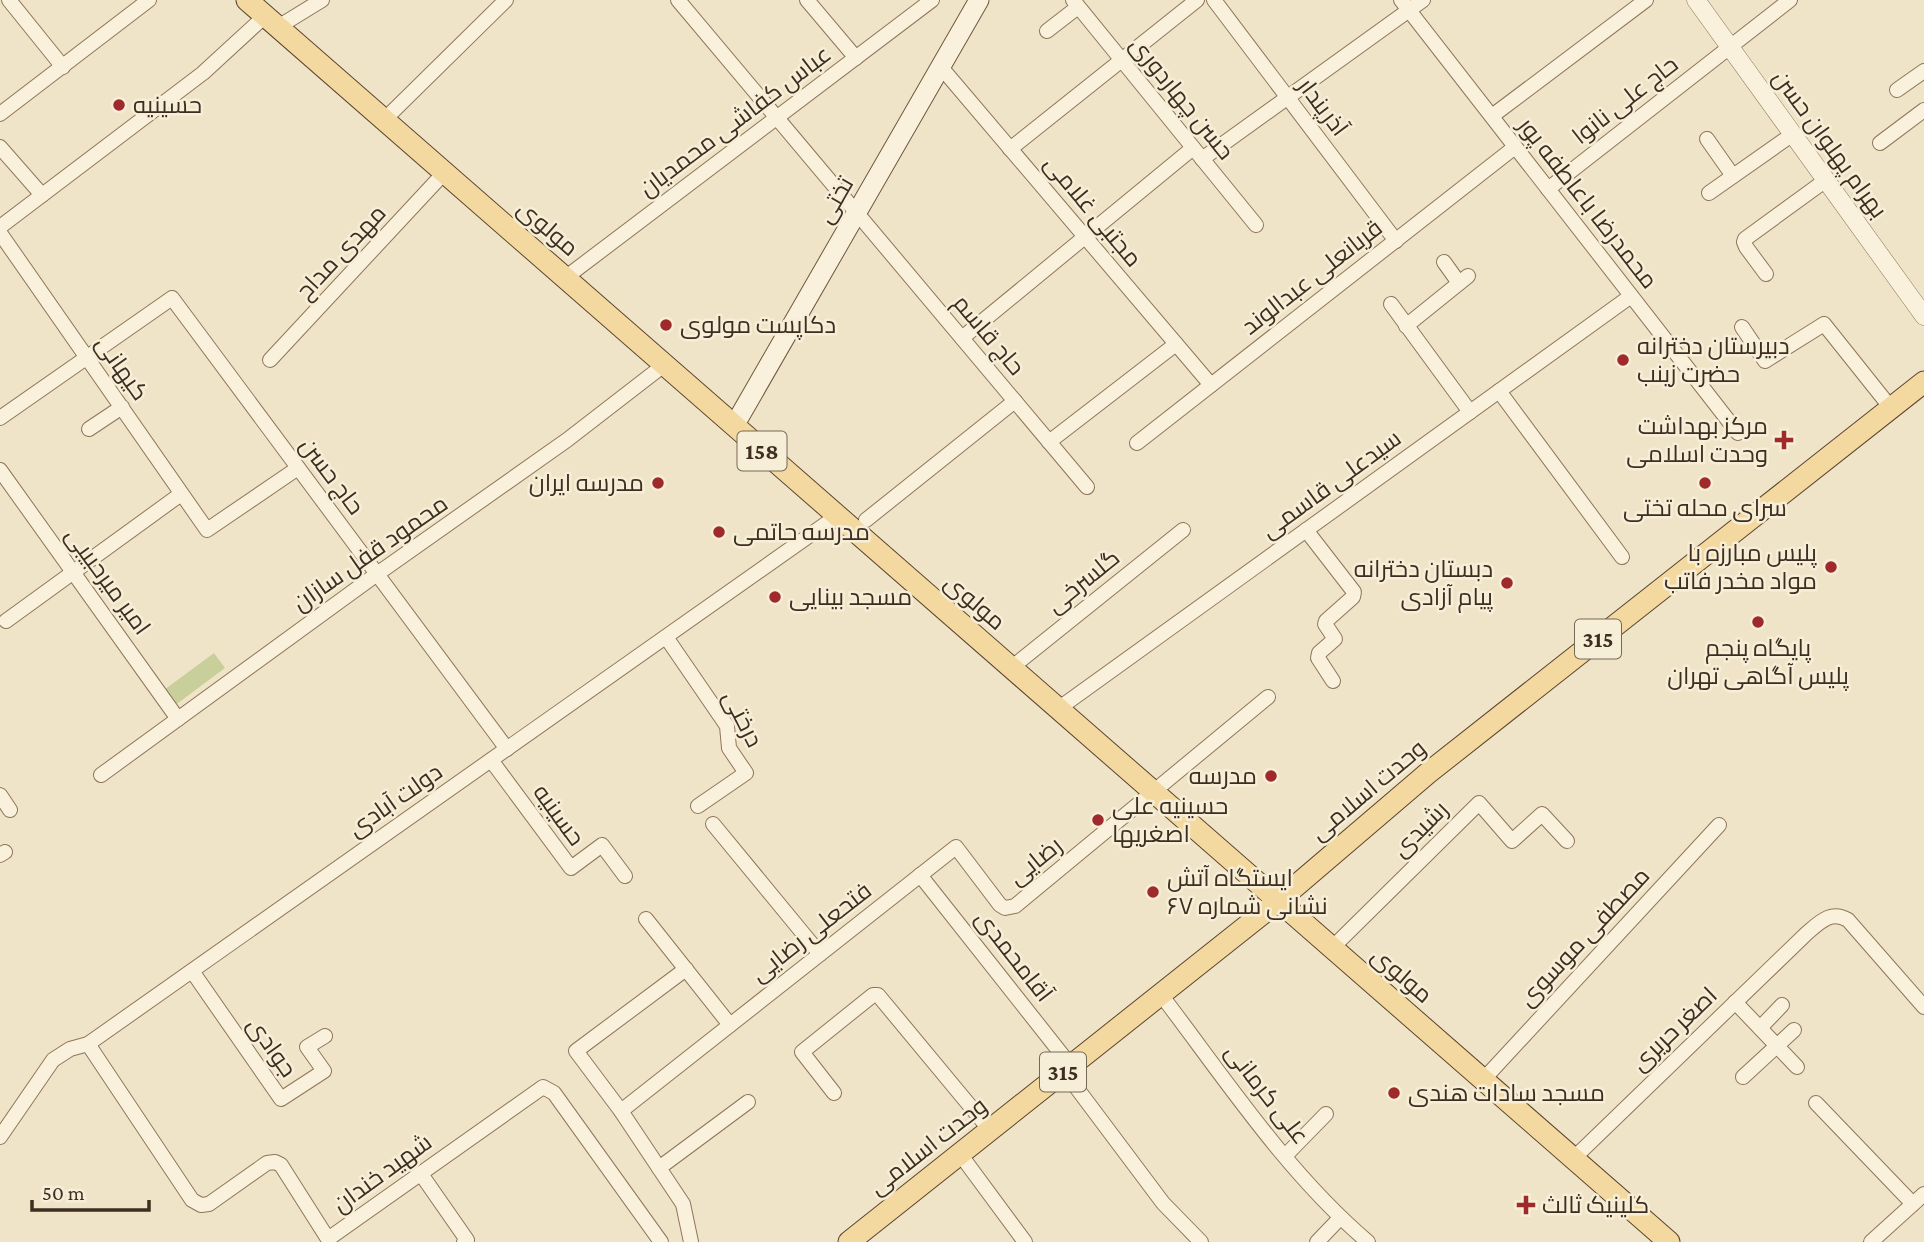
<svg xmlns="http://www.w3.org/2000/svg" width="1924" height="1242" viewBox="0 0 1924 1242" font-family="'Crimson Pro',Cairo,serif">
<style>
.green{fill:#c9cf9b}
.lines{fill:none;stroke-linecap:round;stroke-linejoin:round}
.minor-casing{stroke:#8d765c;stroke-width:16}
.tertiary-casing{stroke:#8d765c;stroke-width:19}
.secondary-casing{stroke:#6f573f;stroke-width:21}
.primary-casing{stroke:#5b4430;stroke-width:23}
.minor{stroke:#faf1dc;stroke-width:14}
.tertiary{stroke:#faf1dc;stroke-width:18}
.secondary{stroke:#faf1dc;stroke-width:19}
.primary{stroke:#f3d9a0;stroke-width:21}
.poi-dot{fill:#9e2a2b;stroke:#f7eed8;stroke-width:2.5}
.labels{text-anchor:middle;stroke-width:5;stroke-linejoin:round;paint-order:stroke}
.shield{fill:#f7eed8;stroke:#756857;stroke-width:2}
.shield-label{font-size:23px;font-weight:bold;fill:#3d2e20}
.street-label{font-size:24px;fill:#3d2e20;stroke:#f7eed8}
.poi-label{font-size:24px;fill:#3d2e20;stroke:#f7eed8;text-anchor:start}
</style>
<rect width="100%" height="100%" fill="#f0e4c8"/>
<path class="green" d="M214 653 225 668 174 706 164 690Z"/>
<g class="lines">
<defs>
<g id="minor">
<path d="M9 0 63 67"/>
<path d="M678 0 1087 487"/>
<path d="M807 0 856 58"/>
<path d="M1073 0 1256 225"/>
<path d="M1214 0 1396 241"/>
<path d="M1401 0 1738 433"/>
<path d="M278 27 322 0"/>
<path d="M1047 31 1078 7"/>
<path d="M940 66 1211 385"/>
<path d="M1897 90 1924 71"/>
<path d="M0 114 149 0"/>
<path d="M1492 116 1646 0"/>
<path d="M384 120 506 0"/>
<path d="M1707 139 1733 176"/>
<path d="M1880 143 1924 110"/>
<path d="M0 147 42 195"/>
<path d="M1010 149 1197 0"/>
<path d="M1202 159 1423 0"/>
<path d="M1548 189 1790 0"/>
<path d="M1709 193 1793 134"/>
<path d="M0 227 203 73 265 16"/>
<path d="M0 233 207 530 298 468"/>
<path d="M1444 262 1459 283"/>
<path d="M1766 274 1746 247 1744 242 1745 239 1826 180"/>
<path d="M565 278 932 0"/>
<path d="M1391 304 1470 412"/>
<path d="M1406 326 1468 276"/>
<path d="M1742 327 1765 361 1824 324 1891 408"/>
<path d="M962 338 1193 148"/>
<path d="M270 360 444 173"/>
<path d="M1499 391 1622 557"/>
<path d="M0 418 172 298 507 749"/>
<path d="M89 429 122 407"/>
<path d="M1049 442 1176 344"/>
<path d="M1137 443 1515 147"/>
<path d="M0 470 178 719"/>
<path d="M866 520 1015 401"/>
<path d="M1306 530 1354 592 1353 597 1326 621 1325 624 1335 639 1319 653 1318 658 1333 681"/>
<path d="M6 621 181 494"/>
<path d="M666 637 727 726 729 748 746 773 698 806"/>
<path d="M1011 668 1183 530"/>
<path d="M1058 709 1631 296"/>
<path d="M491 760 571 868 602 845 625 876"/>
<path d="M101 775 377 574 567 440 664 365"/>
<path d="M0 795 10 810"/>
<path d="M713 824 820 954"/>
<path d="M0 855 5 852"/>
<path d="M920 875 1071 1066"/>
<path d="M646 919 730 1025"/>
<path d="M1332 948 1479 803 1512 841 1542 814 1567 841"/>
<path d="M686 969 576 1051 621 1111 683 1204 691 1242"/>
<path d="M192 971 281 1099 324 1071 307 1047 325 1036"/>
<path d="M1162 996C1226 1080 1287 1173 1368 1242"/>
<path d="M1735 1002 1797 1067"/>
<path d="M1760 1028 1782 1005"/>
<path d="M88 1044 192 1200 201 1205 209 1204 267 1163 275 1162 281 1165 328 1239 543 1087 554 1093 661 1242"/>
<path d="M1064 1071 1163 1203 1201 1242"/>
<path d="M1743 1077 1794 1030"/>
<path d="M1483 1080 1719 825"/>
<path d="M834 1093 802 1052 873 995H878L990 1130"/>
<path d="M1816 1103 1913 1204"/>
<path d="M621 1111 956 847 1000 905 1005 908 1015 906 1268 697"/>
<path d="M0 1137 53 1060 70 1049 88 1044 837 516"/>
<path d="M960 1154 1025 1242"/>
<path d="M1285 1156 1326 1114"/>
<path d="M1573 1159 1807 933C1820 922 1831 910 1848 920L1924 1007"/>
<path d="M659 1168 748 1102"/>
<path d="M421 1174 467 1240 464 1242"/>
<path d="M1317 1242 1340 1218"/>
<path d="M1871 1242 1924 1194"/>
</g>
<path id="tertiary" d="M1696 0 1924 316"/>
<path id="secondary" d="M734 426 979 0"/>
<g id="primary">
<path d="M247 0 1669 1242"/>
<path d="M849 1242 1277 902 1428 773 1924 382"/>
</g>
</defs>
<use href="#minor" class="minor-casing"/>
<use href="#tertiary" class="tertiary-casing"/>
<use href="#secondary" class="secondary-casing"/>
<use href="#primary" class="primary-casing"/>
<use href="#minor" class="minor"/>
<use href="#tertiary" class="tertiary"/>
<use href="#secondary" class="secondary"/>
<use href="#primary" class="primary"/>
</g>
<g class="poi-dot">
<circle cx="119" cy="105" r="7"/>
<circle cx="666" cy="325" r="7"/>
<circle cx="1623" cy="360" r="7"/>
<path d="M1780.5 429.5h7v7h7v7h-7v7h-7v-7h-7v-7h7z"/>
<circle cx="658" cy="483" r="7"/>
<circle cx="1705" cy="483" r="7"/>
<circle cx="719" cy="532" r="7"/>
<circle cx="1831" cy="567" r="7"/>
<circle cx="1507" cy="583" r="7"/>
<circle cx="775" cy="597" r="7"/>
<circle cx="1758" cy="622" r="7"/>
<circle cx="1271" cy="776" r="7"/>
<circle cx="1098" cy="820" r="7"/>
<circle cx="1153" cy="892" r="7"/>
<circle cx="1394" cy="1093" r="7"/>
<path d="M1522.5 1194.5h7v7h7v7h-7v7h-7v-7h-7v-7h7z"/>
</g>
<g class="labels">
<g class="shield">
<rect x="737.5" y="431.5" width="49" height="39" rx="5"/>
<rect x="1575" y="619.5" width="46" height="39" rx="5"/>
<rect x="1040" y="1052.5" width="46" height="39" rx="5"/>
</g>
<g class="shield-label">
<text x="762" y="459">158</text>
<text x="1598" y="647">315</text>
<text x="1063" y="1080">315</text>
</g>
<g class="street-label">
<text transform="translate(1182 98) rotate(51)" y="8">حسن چهاردوری</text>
<text transform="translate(1625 100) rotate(-38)" y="8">حاج علی نانوا</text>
<text transform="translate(1323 107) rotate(53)" y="8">آذرپندار</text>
<text transform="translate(735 121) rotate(-37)" y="8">عباس کفاشی محمدیان</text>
<text transform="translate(1830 144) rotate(54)" y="8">بهرام پهلوان حسن</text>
<text transform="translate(835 200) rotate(-60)" y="8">تختی</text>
<text transform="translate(1588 203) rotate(52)" y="8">محمدرضا باعاطفه پور</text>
<text transform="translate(1093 211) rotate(50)" y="8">مجتبی غلامی</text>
<text transform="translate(548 228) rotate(41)" y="8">مولوی</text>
<text transform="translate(341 252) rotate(-47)" y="8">مهدی مداح</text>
<text transform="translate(1312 277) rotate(-38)" y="8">قربانعلی عبدالوند</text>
<text transform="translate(989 335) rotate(50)" y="8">حاج قاسم</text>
<text transform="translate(122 368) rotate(55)" y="8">کیهانی</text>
<text transform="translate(332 476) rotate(53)" y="8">حاج حسن</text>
<text transform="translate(1331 484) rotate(-36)" y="8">سیدعلی قاسمی</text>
<text transform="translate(370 553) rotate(-35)" y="8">محمود قفل سازان</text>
<text transform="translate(108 581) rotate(54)" y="8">امیر میرحبیبی</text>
<text transform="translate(1083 581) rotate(-39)" y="8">گلسرخی</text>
<text transform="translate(975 602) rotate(41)" y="8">مولوی</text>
<text transform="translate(743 719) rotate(63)" y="8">درختی</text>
<text transform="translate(1368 790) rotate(-40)" y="8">وحدت اسلامی</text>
<text transform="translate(395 800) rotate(-35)" y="8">دولت آبادی</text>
<text transform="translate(559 815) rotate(54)" y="8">حسینیه</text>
<text transform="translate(1420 829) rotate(-45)" y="8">رشیدی</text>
<text transform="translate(1035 861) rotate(-39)" y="8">رضایی</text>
<text transform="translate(811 932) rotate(-38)" y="8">فتحعلی رضایی</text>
<text transform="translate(1584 937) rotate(-47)" y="8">مصطفی موسوی</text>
<text transform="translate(1014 956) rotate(52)" y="8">آقامحمدی</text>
<text transform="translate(1402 975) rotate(41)" y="8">مولوی</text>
<text transform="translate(1674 1029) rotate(-44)" y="8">اصغر حریری</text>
<text transform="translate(272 1047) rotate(55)" y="8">جوادی</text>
<text transform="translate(1267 1094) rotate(52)" y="8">علی کرمانی</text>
<text transform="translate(928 1146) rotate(-38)" y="8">وحدت اسلامی</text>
<text transform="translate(382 1173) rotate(-36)" y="8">شهید خندان</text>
</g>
<g class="poi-label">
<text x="133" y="113">حسینیه</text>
<text x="680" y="333">دکاپست مولوی</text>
<text x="1637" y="354">دبیرستان دخترانه<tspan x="1637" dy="28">حضرت زینب</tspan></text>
<text x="1768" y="434" text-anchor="end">مرکز بهداشت<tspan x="1768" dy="28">وحدت اسلامی</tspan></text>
<text x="644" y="491" text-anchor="end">مدرسه ایران</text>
<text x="1705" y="516" text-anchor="middle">سرای محله تختی</text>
<text x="733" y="540">مدرسه حاتمی</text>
<text x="1817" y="561" text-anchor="end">پلیس مبارزه با<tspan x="1817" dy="28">مواد مخدر فاتب</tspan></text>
<text x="1493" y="577" text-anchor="end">دبستان دخترانه<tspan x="1493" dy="28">پیام آزادی</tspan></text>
<text x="789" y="605">مسجد بینایی</text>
<text x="1758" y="656" text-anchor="middle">پایگاه پنجم<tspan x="1758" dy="28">پلیس آگاهی تهران</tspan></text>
<text x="1257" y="784" text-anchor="end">مدرسه</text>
<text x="1112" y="814">حسینیه علی<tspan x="1112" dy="28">اصغریها</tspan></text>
<text x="1167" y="886">ایستگاه آتش<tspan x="1167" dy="28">نشانی شماره ۶۷</tspan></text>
<text x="1408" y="1101">مسجد سادات هندی</text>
<text x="1542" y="1213">کلینیک ثالث</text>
</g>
</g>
<path d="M32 1200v10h117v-10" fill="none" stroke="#3d2e20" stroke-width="3.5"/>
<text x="42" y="1200" font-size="21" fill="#3d2e20" stroke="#f7eed8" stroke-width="5" paint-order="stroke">50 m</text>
</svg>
